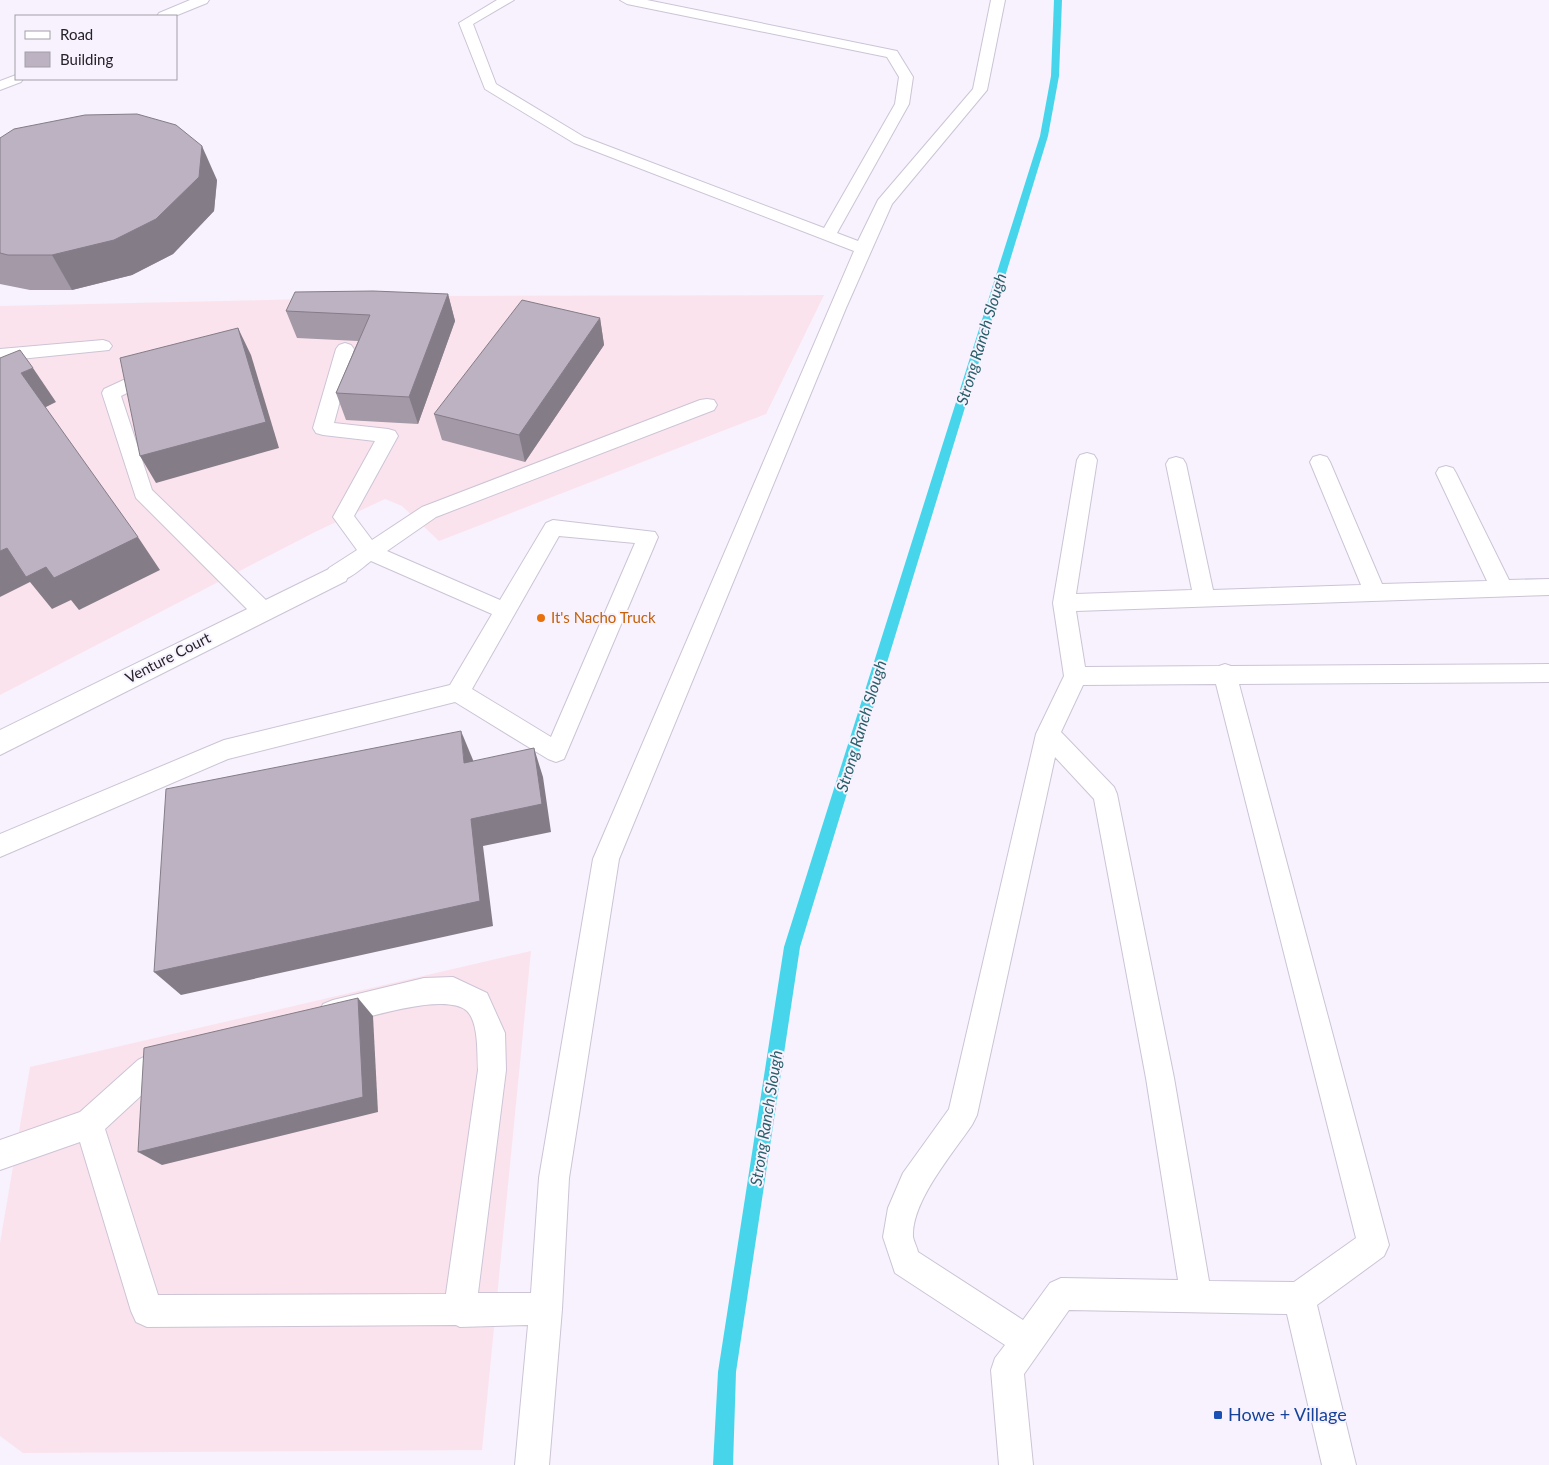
<svg xmlns="http://www.w3.org/2000/svg" width="1549" height="1465" viewBox="0 0 1549 1465" font-family="Lato,sans-serif">
<style>
.commercial{fill:#fbe3ed}
.lines{fill:none;stroke-linecap:round;stroke-linejoin:round}
.stream{fill:#47d5eb;fill-rule:evenodd}
.service-casing{stroke:#ccc4d5;stroke-width:2}
.minor-casing{stroke:#ccc4d5;stroke-width:2}
.service{fill:#fff;fill-rule:evenodd}
.minor{fill:#fff;fill-rule:evenodd}
.wall{fill:#a399a7}
.shaded-wall{fill:#847d88}
.building{fill:#bdb2c2;stroke:#847d88}
.food-dot{fill:#e8710a;stroke:#f7f2fd;stroke-width:2}
.transit-dot{fill:#1a4fb4;stroke:#f7f2fd;stroke-width:2}
.labels{text-anchor:middle;stroke-width:4;stroke-linejoin:round;paint-order:stroke}
.food-label{font-size:15px;fill:#c56008;stroke:#f7f2fd;text-anchor:start}
.street-label{font-size:15px;fill:#262229;stroke:#f7f2fd}
.water-label{font-size:16px;font-style:italic;fill:#27606a;stroke:#f7f2fd}
.near-transit-label{font-size:18px;fill:#164399;stroke:#f7f2fd;text-anchor:start}
</style>
<rect width="100%" height="100%" fill="#f7f2fd"/>
<g class="commercial">
<path d="M824 295 766 414 439 541 402 506 385 499 315 532 0 695V306L440 296Z"/>
<path d="M531 951 482 1450 23 1453 0 1436V1243L30 1067Z"/>
</g>
<g class="lines">
<path class="stream" d="M1054 0H1062L1059 76 1048 136 800 947 736 1372 733 1465H713L718 1372 784 947 1040 136 1051 76Z"/>
<defs>
<g id="service">
<path d="M190 0H209L207 3 175 16H157L159 13Z"/>
<path d="M497 0H514L473 24 496 84 584 137 824 228 895 104 899 77 887 57 627 4 620 0H647L897 51 913 77 909 104 837 233 858 241 878 200 973 89 991 0H1005L987 90 892 204 846 308 619 859 569 1178 562 1309 549 1465H515L528 1325 460 1327 456 1325 147 1327 136 1322 131 1311 80 1142 0 1170V1140L80 1112 138 1060 169 1044 179 1048 183 1058 179 1068 158 1080 105 1129 158 1295 446 1294 478 1070C477 1054 479 1023 467 1011 445 991 361 1020 333 1026L323 1022 319 1013 323 1004 333 1000 424 978 453 977 487 993 505 1033 506 1070 478 1293H531L539 1178 593 859 854 251 574 143 485 89 459 23Z"/>
<path d="M16 75V79H23L21 82 0 90V81Z"/>
<path d="M103 340 109 342 112 346 109 350 0 361V349Z"/>
<path d="M345 343 351 345 354 349 334 423 388 429 395 431 398 436 354 516 372 540 422 507 700 400 707 399 714 400 717 405 714 410 436 517 387 551 500 600 546 523 553 520 655 532 658 537 564 759 556 762 548 759 455 702 228 759 0 857V834L224 740 450 685 492 614 371 561C359 570 345 585 329 580L326 574 329 568 357 550 333 517 375 441 323 435 316 433 313 428 336 349 339 345ZM559 536 635 543 551 737 472 689Z"/>
<path d="M156 365 163 367 165 371 163 375 121 396 152 490 271 605 274 611 271 617 263 619 255 617 136 498 102 393 104 389Z"/>
<path d="M1087 453 1094 455 1097 460 1076 594 1192 590 1166 464 1169 459 1176 457 1183 459 1186 464 1213 590 1361 585 1310 462 1313 457 1320 455 1327 457 1330 462 1382 584 1487 581 1436 473 1439 468 1446 466 1453 468 1456 473 1509 580 1549 579V595L1076 611 1085 667 1219 666 1225 664 1231 666 1549 664V682L1239 684 1389 1245 1384 1256 1317 1305 1356 1465H1322L1287 1314 1069 1310 1024 1374 1033 1465H999L991 1370 995 1358 1005 1345 895 1273 883 1237 888 1208 903 1173 949 1109 1036 734 1064 676 1053 603 1077 460 1080 455ZM1216 684 1356 1238 1294 1282 1209 1281 1174 1078 1117 794 1114 787 1061 732 1083 685ZM1055 757 1094 799 1146 1078 1178 1280 1061 1278 1050 1283 1023 1320 918 1252C917 1247 914 1242 913 1237 911 1202 953 1153 972 1125L977 1115Z"/>
</g>
<path id="minor" d="M337 565 346 567 349 574 346 581 0 755V730Z"/>
</defs>
<use href="#service" class="service-casing"/>
<use href="#minor" class="minor-casing"/>
<use href="#service" class="service"/>
<use href="#minor" class="minor"/>
</g>
<g class="wall">
<path d="M0 138 217 180 214 211 173 254 132 275 72 290H30L0 284Z"/>
<path d="M448 294 455 321 418 424 346 420 336 393 358 341 297 338 286 311Z"/>
<path d="M600 318 604 345 525 462 442 440 434 414Z"/>
</g>
<g class="shaded-wall">
<path d="M202 146 217 180 214 211 173 254 132 275 72 290 52 255Z"/>
<path d="M448 294 455 321 418 424 409 397Z"/>
<path d="M600 318 604 345 525 462 519 435Z"/>
<path d="M238 328 251 355 279 448 156 483 140 456Z"/>
<path d="M33 368 56 402 44 408 21 373Z"/>
<path d="M138 537 160 570 79 610 71 600 52 609 30 582 0 597V551L7 548 46 567Z"/>
<path d="M461 731 473 760 476 791 464 763Z"/>
<path d="M534 748 543 777 551 832 483 846 493 926 181 995 154 972 471 819Z"/>
<path d="M358 998 373 1016 378 1112 162 1165 138 1152Z"/>
</g>
<g class="building">
<path d="M137 114 176 125 202 146 199 177 156 219 114 240 52 255H8L0 253V138L14 129 85 115Z"/>
<path d="M373 291 448 294 409 397 336 393 370 315 286 311 295 292Z"/>
<path d="M522 300 600 318 519 435 434 414Z"/>
<path d="M238 328 266 422 140 456 120 358Z"/>
<path d="M20 350 33 368 21 373 138 537 54 578 46 567 26 577 7 548 0 551V358Z"/>
<path d="M461 731 464 763 534 748 542 804 471 819 480 901 154 972 166 789Z"/>
<path d="M358 998 363 1097 138 1152 144 1048Z"/>
</g>
<circle class="food-dot" cx="541" cy="618" r="5"/>
<rect class="transit-dot" x="1213" y="1410" width="10" height="10" rx="2.5"/>
<g class="labels">
<g class="food-label">
<text x="551" y="623">It's Nacho Truck</text>
</g>
<g class="street-label">
<text transform="translate(168 658) rotate(-27)" y="5">Venture Court</text>
</g>
<g class="water-label">
<text transform="translate(981 339) rotate(-73)" y="6">Strong Ranch Slough</text>
<text transform="translate(861 726) rotate(-73)" y="6">Strong Ranch Slough</text>
<text transform="translate(766 1118) rotate(-81)" y="6">Strong Ranch Slough</text>
</g>
<g class="near-transit-label">
<text x="1228" y="1421">Howe + Village</text>
</g>
</g>
<rect x="15" y="15" width="162" height="65" fill="#f7f2fd" stroke="#a39fa8"/>
<rect x="25" y="31" width="25" height="8" fill="#ffffff" stroke="#a39fa8"/>
<text x="60" y="40" font-size="15" fill="#262229">Road</text>
<rect x="25" y="52" width="25" height="15" fill="#bdb2c2" stroke="#a39fa8"/>
<text x="60" y="65" font-size="15" fill="#262229">Building</text>
</svg>
